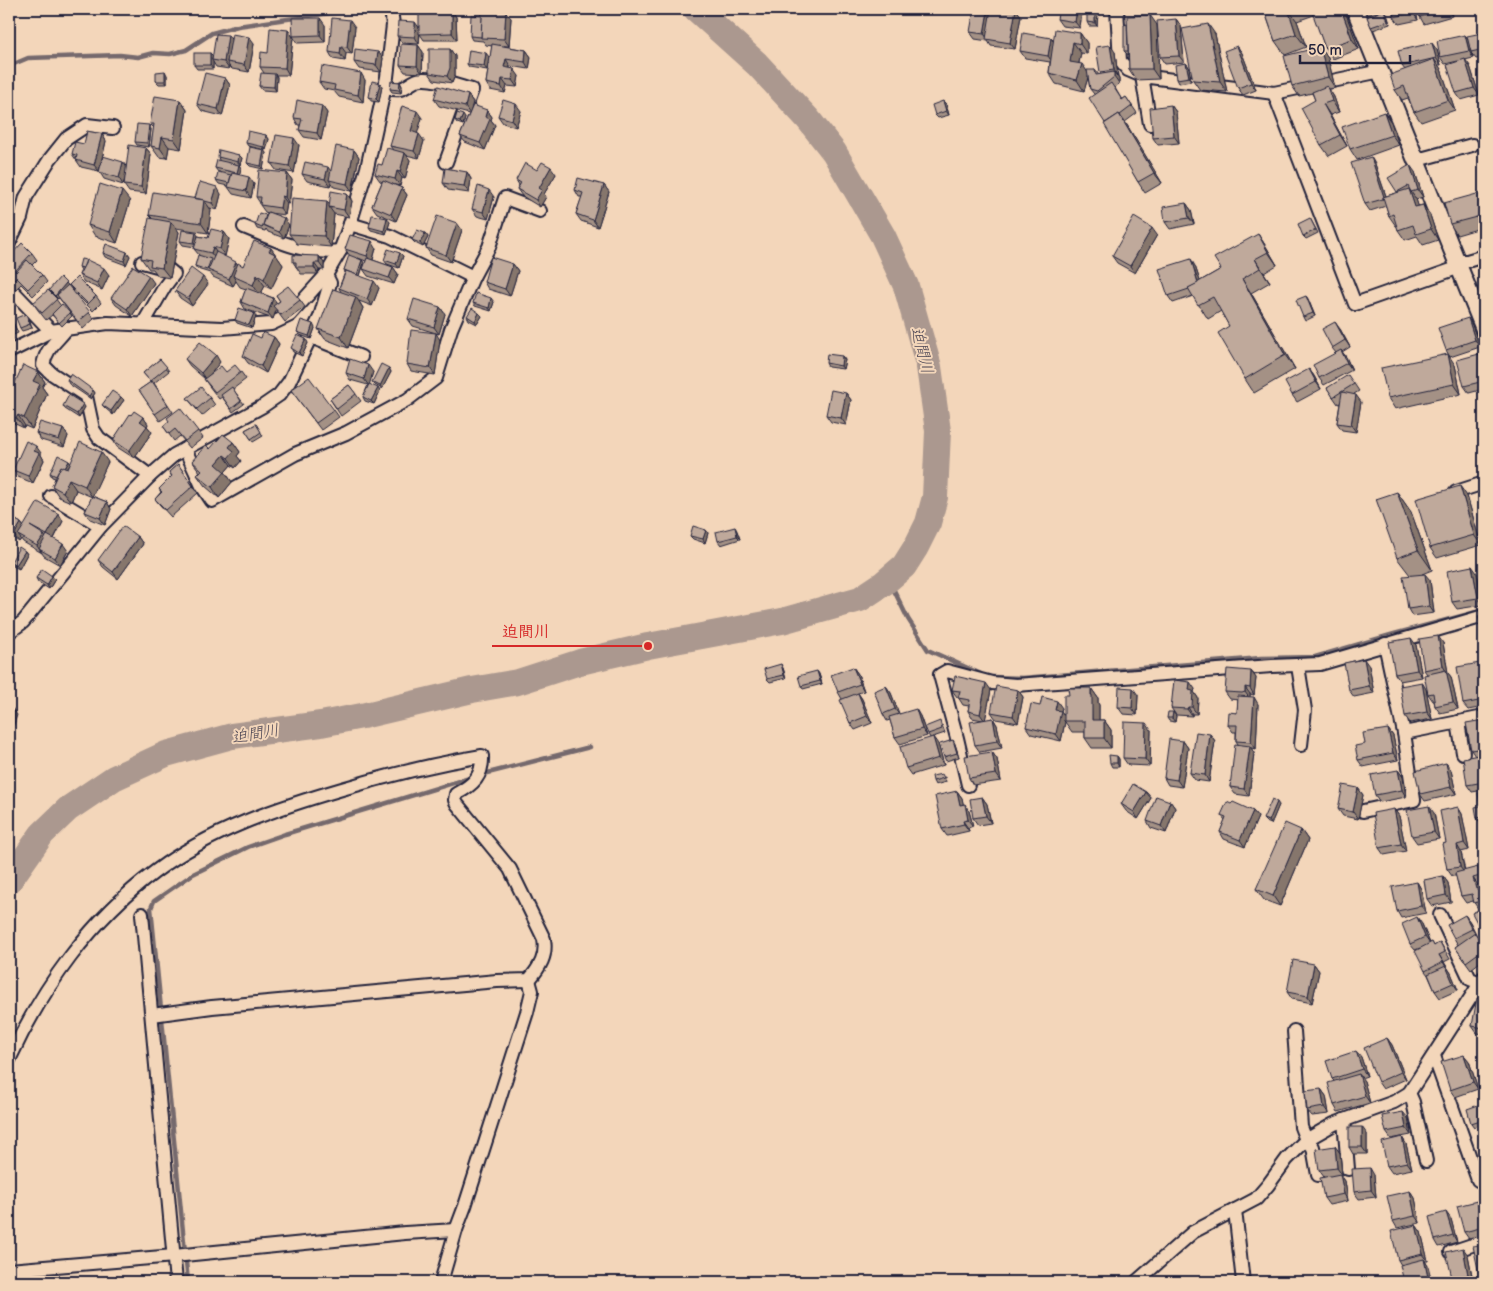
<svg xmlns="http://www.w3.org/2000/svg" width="1493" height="1291" viewBox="0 0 1493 1291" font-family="'Balsamiq Sans','Klee One',sans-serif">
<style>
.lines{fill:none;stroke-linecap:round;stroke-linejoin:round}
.stream{stroke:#74696d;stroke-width:4.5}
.river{stroke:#ab988f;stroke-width:26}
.minor-casing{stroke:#22223b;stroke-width:16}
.tertiary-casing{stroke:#22223b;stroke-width:20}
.minor{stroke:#f3d6ba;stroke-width:12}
.tertiary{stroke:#f3d6ba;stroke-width:16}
.wall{fill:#a49185;stroke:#22223b}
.shaded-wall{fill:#86766c;stroke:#22223b}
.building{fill:#bfa99b;stroke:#22223b}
.labels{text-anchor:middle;stroke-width:4;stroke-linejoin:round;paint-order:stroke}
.water-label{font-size:16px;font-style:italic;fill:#4b4554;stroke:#f3d6ba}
.leader{fill:none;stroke:#d62828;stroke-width:2}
.callout-dot{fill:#d62828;stroke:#f3d6ba;stroke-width:2}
.callout-label{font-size:16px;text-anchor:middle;font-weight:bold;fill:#d62828;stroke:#f3d6ba;stroke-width:4;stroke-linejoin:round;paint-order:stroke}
</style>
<rect width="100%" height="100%" fill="#f3d6ba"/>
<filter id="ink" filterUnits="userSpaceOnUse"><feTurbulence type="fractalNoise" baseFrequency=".02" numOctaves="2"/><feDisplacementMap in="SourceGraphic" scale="10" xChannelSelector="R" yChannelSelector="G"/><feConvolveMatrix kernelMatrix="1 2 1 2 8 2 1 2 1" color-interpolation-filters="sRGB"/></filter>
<g filter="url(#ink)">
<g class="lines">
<g class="stream">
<path d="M9 66 28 58 120 55 138 57 153 53 170 54 186 50 212 33 238 26 359 9"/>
<path d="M889 580 908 619 928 650 981 674"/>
<path d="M993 677 1023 678 1261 658 1315 657 1394 634 1480 611"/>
<path d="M480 775 590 747"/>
<path d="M188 1282 151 908 154 901 193 874 248 847 285 834 473 777"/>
</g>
<path class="river" d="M9 881 42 834 68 809 114 778 166 754 232 736 321 724 362 716 472 690 518 682 580 662 648 646 782 621 860 599 884 583 904 566 916 547 928 523 935 497 938 431 929 367 906 286 883 236 834 152 808 119 757 64 696 9"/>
<defs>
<g id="minor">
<path d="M1117 9 1120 61 1128 70 1142 76 1274 93 1381 71"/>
<path d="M1142 76 1150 124"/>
<path d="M385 87C407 95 408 80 422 79 438 78 456 86 472 90L446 162"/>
<path d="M1274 93 1355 304 1460 267"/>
<path d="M1417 160 1472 145"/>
<path d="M350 224 390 236 473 277"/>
<path d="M244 227C276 240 304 255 340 251"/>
<path d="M9 243 21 218 26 197 50 159 66 139 87 125 113 128"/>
<path d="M1458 261H1467L1484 256"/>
<path d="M142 262 168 269 174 274 165 286 143 324"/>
<path d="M9 287 51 331"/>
<path d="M67 328C57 342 47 346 43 365L51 373 86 396 93 429 99 438 150 476"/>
<path d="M311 337 361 357"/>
<path d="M9 352 51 331 108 323 222 328 271 324 290 315 326 275 340 251 350 224 367 168 387 77 393 25 391 9"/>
<path d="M185 449 202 486 212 501 295 454 346 433 407 400 436 378 451 329 473 277 489 247 505 198 540 211"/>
<path d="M1456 492 1484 483"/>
<path d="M51 496 101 526"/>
<path d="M9 632 23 622 101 526 150 476 174 455 263 406 279 395 289 382 320 317 330 283 326 275"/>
<path d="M1298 666 1305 710 1301 745"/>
<path d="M1458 722 1463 753"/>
<path d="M1404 733 1484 717"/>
<path d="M968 785 957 738 940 675 947 671 992 683 1016 685 1272 666 1320 664 1484 616"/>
<path d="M1363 811 1414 800 1404 733 1385 644"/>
<path d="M142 914 176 1282"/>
<path d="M1440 915 1470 979 1481 983"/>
<path d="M1294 1031 1301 1127 1306 1140 1313 1147 1318 1175"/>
<path d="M1434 1056 1478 1180"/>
<path d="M9 1060C42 988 91 919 156 871 211 830 277 808 342 789 389 775 434 764 482 756 483 776 473 785 456 794L455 800 457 804 510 869 544 939C547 956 540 967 529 980L497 981 212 1007 152 1015"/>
<path d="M1409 1093 1413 1102 1426 1161"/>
<path d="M1344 1120 1348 1169"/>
<path d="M1235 1210 1243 1282"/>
<path d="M1451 1252 1484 1241"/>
<path d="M9 1270 174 1256 405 1233 456 1230"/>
<path d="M441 1282 456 1230 465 1206 527 1012 532 991 529 980"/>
<path d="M1136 1282 1193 1232 1256 1199 1268 1185 1287 1159 1306 1140 1334 1124 1394 1102 1409 1093 1484 977"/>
</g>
<path id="tertiary" d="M1355 9 1484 329"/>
</defs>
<use href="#minor" class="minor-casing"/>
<use href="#tertiary" class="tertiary-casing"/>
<use href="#minor" class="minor"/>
<use href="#tertiary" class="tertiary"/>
</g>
<g class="wall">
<path d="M1016 9 1021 16 1015 49 991 46 988 41 975 39 970 32 990 15Z"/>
<path d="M1264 9H1344L1359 49 1333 59 1325 48 1314 15 1297 21 1306 47 1285 55 1275 41Z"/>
<path d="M1364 9H1377L1378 12 1367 15Z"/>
<path d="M1392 9H1415L1418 20 1399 24 1394 17Z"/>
<path d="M1417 9H1450L1452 16 1424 24 1420 17Z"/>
<path d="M452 10 456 17 457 40H424L420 34 419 44 402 43 397 36 419 27Z"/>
<path d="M1082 10 1080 28 1062 26 1057 19Z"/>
<path d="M1098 13 1097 26H1089L1087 22Z"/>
<path d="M1387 14 1390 24 1373 30 1371 27Z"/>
<path d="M511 18 509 46H504L526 50 531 57 529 69 510 66V68L519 76 517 87 507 86 505 93 490 90 486 83 492 46 486 45 483 41 472 40 470 36Z"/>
<path d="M1176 19 1181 26 1184 62 1165 64 1160 57Z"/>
<path d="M325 25V42L297 43 293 36Z"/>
<path d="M1157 25 1159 79 1136 80 1129 69V54H1127L1124 51Z"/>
<path d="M355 27 352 54 346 53 345 61 333 59 329 52Z"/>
<path d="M288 30 293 37 289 75H276L277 77 276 91 262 90 259 86 264 73 260 67 268 53Z"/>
<path d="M1080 33 1087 43V54L1081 53 1079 63 1088 72 1095 70 1099 75 1101 74 1100 72 1115 52 1118 77 1119 79V84L1115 88 1122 100 1126 97 1137 113 1125 122 1162 183 1145 193 1138 182 1105 123 1094 94 1090 89 1088 77 1084 91 1056 84 1049 73 1050 62 1025 58 1020 51 1051 38 1054 41Z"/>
<path d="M1482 33 1484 35V57L1476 59 1472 54 1473 58 1465 60 1470 66 1479 95 1461 100 1456 93 1458 61 1445 64 1440 57 1465 35 1468 39Z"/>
<path d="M1215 34 1227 92 1200 90 1193 80Z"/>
<path d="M231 40 254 44 249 72 232 69 229 66V69L216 67 213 62V69H197L194 65 210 53 212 56Z"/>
<path d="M418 45 423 52 422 73 405 72 400 65Z"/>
<path d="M1237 46 1242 53 1256 90 1243 95 1238 88Z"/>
<path d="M1320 47 1328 58 1335 88 1329 89 1334 97 1339 112 1330 115 1347 146 1329 156 1321 145 1315 100 1312 93 1299 96 1292 86Z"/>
<path d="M450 49 455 56V75L452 83 434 80 429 73Z"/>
<path d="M1437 50 1441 65H1438L1441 69 1455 110 1421 122 1414 112 1408 98 1402 100 1395 90 1405 70 1402 66Z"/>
<path d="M378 52 383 58 381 72 359 69 354 62Z"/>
<path d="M489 57 487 70 469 67 467 64Z"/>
<path d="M1186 63 1189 67 1191 81 1179 83 1177 79Z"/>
<path d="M167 75V84H159L156 81Z"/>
<path d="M225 78 230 85 222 116 202 111 197 104Z"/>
<path d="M365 80 363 102 339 97 334 91 324 89 319 82Z"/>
<path d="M400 82 402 86 401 93 392 92 390 89Z"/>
<path d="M382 86 379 102 371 101 369 97Z"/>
<path d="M468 95 473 102 470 111 487 110 492 117 491 120 495 125 485 150 465 142 460 136 469 114 439 106 434 99Z"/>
<path d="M180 100 187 110 181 149 169 147 167 158 159 157 151 146 154 128 150 124Z"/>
<path d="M946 104 949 115 938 118 935 115Z"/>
<path d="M1171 105 1176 112 1179 143 1158 145 1153 138Z"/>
<path d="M322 106 327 113 321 140 304 137 299 130 300 125H298L294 118Z"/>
<path d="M521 111 516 127 503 123 498 116Z"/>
<path d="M1384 112 1391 122 1399 145 1357 160 1350 149Z"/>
<path d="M422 118 417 133 424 141 419 158 406 155 410 160 405 179 402 178 400 186 391 184 402 188 407 195 396 221 377 213 372 206 382 182 380 181 375 174 393 150 390 146Z"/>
<path d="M465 118 463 125 457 123 455 120Z"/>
<path d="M151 129 149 147 137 145 135 142Z"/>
<path d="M102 134 106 141 101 164 127 167 146 148 151 154 146 194 129 192 124 185 125 179 123 185 104 179 99 171 81 167 72 154 84 144Z"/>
<path d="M266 135 269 139 266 150 248 146 246 143Z"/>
<path d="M299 145 294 173 276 170 271 163Z"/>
<path d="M354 150 359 157 352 191 334 187 331 183 330 186 307 181 302 174 331 171Z"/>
<path d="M266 153 263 169 250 166 247 163Z"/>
<path d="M239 155 242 158 240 165H239L241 168 239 175 254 184 251 198 233 194 228 187V186L219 184 216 180 220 172H218L215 168 219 160 218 157Z"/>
<path d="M1375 164 1386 196 1397 193 1415 172 1423 197 1416 199 1418 206 1423 205 1430 215 1438 240 1423 245 1417 236 1405 240 1398 230 1397 226H1396L1389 216 1386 206 1370 211 1365 204Z"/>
<path d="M537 170 556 174 544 194 546 197 540 207 522 196 517 189 519 185 516 180Z"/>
<path d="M467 172 471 179 469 193 448 190 443 183Z"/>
<path d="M287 173 292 180 289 204 287 203 285 215 269 213 289 225 284 238 268 232 266 229 265 231 257 229 255 225 267 215 268 213 265 212 260 205V203L256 197Z"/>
<path d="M604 185 609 192 598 227 581 221 576 214 582 197H579L575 190Z"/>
<path d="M1484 192V227L1457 235 1450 224Z"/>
<path d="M221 194 217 210 210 208 211 210 208 233 176 228 179 232 170 278 158 276 153 269H149L141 258 152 218 149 215 195 198Z"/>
<path d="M347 194 352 201 349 217 334 214 331 247 297 244 289 234 327 201 330 204Z"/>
<path d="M494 197 488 219 477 216 472 209Z"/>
<path d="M130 201 117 243 95 236 88 225Z"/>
<path d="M1186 203 1191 210 1194 224 1170 229 1165 222Z"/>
<path d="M1310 218 1318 233 1306 239 1303 236Z"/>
<path d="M390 222 386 234 371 230 369 227Z"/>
<path d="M462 230 451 262 431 255 426 248Z"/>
<path d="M224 232 229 239 225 256H222L238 264 243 266 271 248 283 265 271 289 265 286 261 293 273 298 277 303 280 301 276 295 300 300 305 307 285 322 276 310 273 319 245 309 241 302 246 289 240 287 236 281 233 286 213 277 210 273 197 269 195 266 199 255 194 249 195 247 183 245 180 241 198 236 208 238Z"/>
<path d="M425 233 428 237 423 247 415 243 412 240Z"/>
<path d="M1258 234 1267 248 1277 265 1264 273 1270 282 1251 293 1295 369 1254 393 1245 379 1229 326 1221 311 1208 319 1193 296 1173 303 1168 296 1195 266 1200 281 1221 269Z"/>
<path d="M1157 235 1135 273 1117 263 1112 256Z"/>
<path d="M376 248 373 260 393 267 398 274 394 284 368 276 363 269 366 261 358 258 362 260 364 263 360 276 379 288 372 306 359 301 363 308 348 348 325 339 318 329 341 292 339 288 345 272 344 270 350 256 345 249Z"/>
<path d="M127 252 130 256 126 265 105 257 103 253Z"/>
<path d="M32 253 37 260 32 265 42 275 47 282 33 296 21 284 16 289 9 282V257Z"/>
<path d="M400 253 403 256 399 268 387 264 384 260Z"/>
<path d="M319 256 324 263V270H319L318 274H301L293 262Z"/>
<path d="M513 264 518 271 510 296 488 289 484 282Z"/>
<path d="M79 267 109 275 102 290 84 282 79 275 81 270Z"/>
<path d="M154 283 132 316 116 305 111 298Z"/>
<path d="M208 284 192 306 180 298 175 291Z"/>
<path d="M69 285 96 296 101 303 93 311 74 292Z"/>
<path d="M69 287 94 319 83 329 59 298 58 299 53 295 61 306 70 313 72 316 62 326 52 315 46 320 38 310 33 303 50 292Z"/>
<path d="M1484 289V306L1479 299Z"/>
<path d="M1306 296 1308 299 1315 316 1305 321 1303 317Z"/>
<path d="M494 302 491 311 475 306 473 303Z"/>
<path d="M440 307 445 314 439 334 413 326 408 319Z"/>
<path d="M26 314 29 318 32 328 22 331 20 328Z"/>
<path d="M256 316 252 328 237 323 235 320Z"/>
<path d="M467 316H482L477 324 469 320Z"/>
<path d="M12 320 14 324 18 333 9 337V321Z"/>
<path d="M1472 325 1480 347 1450 357 1446 350Z"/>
<path d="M315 328 311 339 300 335 297 332Z"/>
<path d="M1340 329 1350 347 1342 352 1346 357 1352 370 1324 385 1319 378 1336 353 1332 348Z"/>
<path d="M274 337 279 344 266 373 248 363 243 356 261 338Z"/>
<path d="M440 340 435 375 411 371 407 364Z"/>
<path d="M308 343 302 356 293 352 291 348Z"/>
<path d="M1479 354 1484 361V389L1469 393 1464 386Z"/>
<path d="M842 356 845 360 843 369 828 367 826 363Z"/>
<path d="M160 359 169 371 154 383 173 412 160 421 139 390 151 382 143 373Z"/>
<path d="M185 359 220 362 211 373 241 372 246 379 233 389 244 404 233 412 222 397 219 399 209 386 204 379H205L190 366Z"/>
<path d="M1455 365 1461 394 1395 409 1388 398Z"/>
<path d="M389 368 391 372 382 389 375 385 372 382Z"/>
<path d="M1309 369 1314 376 1321 389 1297 402 1292 395Z"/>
<path d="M38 372 45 382 42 387 47 394 32 429 25 426 24 428 9 421V396Z"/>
<path d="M373 372 369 384 380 391 374 404 365 401 363 397 368 385 350 380 346 373Z"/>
<path d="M67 380 93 390 95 393 91 399 69 384Z"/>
<path d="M1353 382 1359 391 1354 394 1361 402 1356 432 1342 430 1337 423 1340 403 1338 404 1327 388Z"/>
<path d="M349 385 361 401 341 416 330 399Z"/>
<path d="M291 390 334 410 339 417 321 430Z"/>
<path d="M846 393 851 400 846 425 831 422 826 415Z"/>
<path d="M121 397 124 400 113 415 105 408 102 405Z"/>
<path d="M187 398H210L215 405 202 416Z"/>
<path d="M63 406 85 407 79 418 65 409Z"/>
<path d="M131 415 143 417 148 424 147 426 152 432 134 458 117 447 113 440Z"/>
<path d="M256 424 263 436 253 442 245 430Z"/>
<path d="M163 426 198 431 203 438 190 448 180 436 174 441Z"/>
<path d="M63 429 68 436 64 447 41 440 36 433Z"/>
<path d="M233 442 240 452 237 456 241 461 235 468 231 465 225 472 232 482 219 498 205 486 197 475 200 472 192 461Z"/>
<path d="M41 453V455L44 460 33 483 18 477 13 470Z"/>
<path d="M69 461 70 463 108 462 92 496 107 502 111 509 105 525 90 519 85 512 92 497 76 490 71 502 59 497 52 486 55 478 52 477 50 473Z"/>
<path d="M178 464 198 493 171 517 160 505 155 499 161 492 159 489 172 477 169 472Z"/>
<path d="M1397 492 1411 512 1432 570 1422 574 1430 580 1434 613 1412 616 1408 609 1410 575 1397 558Z"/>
<path d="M1467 496 1481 545 1437 558 1430 548Z"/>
<path d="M9 516 21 523 24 527 63 521 54 539 68 551 60 565 44 556 42 553 23 542 21 539 19 542 9 535Z"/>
<path d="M735 527 737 531 740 539 721 545 718 541Z"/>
<path d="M706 530 708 533 705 543 693 539 690 536Z"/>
<path d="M138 537 143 544 118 579 103 567 98 560Z"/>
<path d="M25 551 27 554 19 569 13 566 11 562Z"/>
<path d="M1477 573 1483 605 1457 609 1452 602Z"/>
<path d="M52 576 55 579 49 589 38 582 36 578Z"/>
<path d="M1443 643 1448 673 1451 677 1458 709 1440 713 1435 706 1434 701H1433L1428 694 1427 674 1424 670Z"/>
<path d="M1416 645 1422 677 1400 681 1395 674Z"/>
<path d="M1480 663 1484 670V707L1468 710 1463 704Z"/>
<path d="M1369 666 1374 693 1354 697 1349 690Z"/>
<path d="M853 667 858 674 864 691 858 693 862 699 872 723 855 730 850 723 842 699 838 692Z"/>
<path d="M783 668 786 678 770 682 767 679Z"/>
<path d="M817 671 819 674 822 684 803 689 801 686Z"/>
<path d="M1251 671 1256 678 1254 695 1250 694V697L1258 704 1256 749 1251 748 1254 753 1249 796 1235 794 1230 787 1238 744 1236 741V732H1233L1228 725 1237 713 1238 700 1230 699 1225 692Z"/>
<path d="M886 686 891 693 899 714 920 716 927 736 900 744 895 737 890 720 887 721 883 714Z"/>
<path d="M1091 688 1098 698V703L1099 705V720H1104L1111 730V748H1092L1085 738V732H1072L1065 722 1061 741 1031 734 1026 727 1040 706 1062 708 1061 711 1064 716Z"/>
<path d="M1195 689 1194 692 1198 698 1197 714H1192V716L1176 715 1171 708Z"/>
<path d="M1426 689 1432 719 1410 723 1405 716Z"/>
<path d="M952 690H991L985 720 993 718 997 725 1002 748 980 752 975 745 983 720 972 718 968 711 969 706 963 705 958 697H957Z"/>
<path d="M1018 690 1023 697 1018 723 996 719 991 712Z"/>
<path d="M1138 695 1137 715 1123 714 1118 707Z"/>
<path d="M1173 712 1176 716 1175 722 1169 721 1167 718Z"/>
<path d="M1484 720V790L1472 792 1467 785 1475 756 1471 750Z"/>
<path d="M942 725 945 733 930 738 928 734Z"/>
<path d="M1388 729 1393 736 1398 760 1363 767 1358 760 1365 744Z"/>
<path d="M1151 730 1150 766 1128 765 1123 758Z"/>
<path d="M1210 734 1215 741 1209 782 1195 780 1190 773Z"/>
<path d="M953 740 955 744 959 757 946 761 944 757Z"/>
<path d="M1183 741 1188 748 1182 787 1168 785 1164 778Z"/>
<path d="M938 744 944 765 911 775 906 768Z"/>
<path d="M992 752 997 759 1001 781 973 785 969 778Z"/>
<path d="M1117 756 1119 759V767H1112L1110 763Z"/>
<path d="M1446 763 1451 770 1456 794 1425 801 1420 794Z"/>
<path d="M1398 770 1403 777 1406 797 1380 802 1375 795Z"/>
<path d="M945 777 946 782 935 785 933 781Z"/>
<path d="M1358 788 1363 795 1358 819 1343 816 1338 809Z"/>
<path d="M957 791 962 798 963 804 969 811 973 826 968 828 969 831 947 836 942 829Z"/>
<path d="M1146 792 1151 798 1138 819 1126 811 1121 804Z"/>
<path d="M1484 792V825H1482L1477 818Z"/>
<path d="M982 797 987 804 991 823 978 825 973 818Z"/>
<path d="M1170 801 1175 808 1166 833 1151 828 1147 821Z"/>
<path d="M1231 804 1253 811 1258 817 1245 847 1224 839 1220 832 1225 820 1221 815Z"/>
<path d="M1279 805 1271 824 1266 822 1263 819Z"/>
<path d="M1458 807 1462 814 1469 850 1461 852 1465 871 1482 874 1484 882V883L1478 885 1479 888H1484V936L1483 934 1479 910 1473 901 1466 903 1461 896 1456 876H1452L1447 869 1446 843Z"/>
<path d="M1394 809 1399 816 1406 851 1384 855 1379 848Z"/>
<path d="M1434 813 1439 839 1417 843 1412 836Z"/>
<path d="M1301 830 1308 840 1280 906 1264 900 1256 889Z"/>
<path d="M1443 876 1448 883 1451 902 1432 906 1427 899Z"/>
<path d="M1417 882 1421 889 1426 913 1401 918 1397 911Z"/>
<path d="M1465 915 1470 922 1477 936 1484 946V959L1471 969 1455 947 1458 945 1454 938Z"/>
<path d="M1422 924 1430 943 1432 942 1434 946 1440 942 1450 959 1444 962 1451 973 1458 990 1440 998 1435 991 1428 975 1425 971 1420 948 1415 950 1410 944Z"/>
<path d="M1314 964 1319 971 1312 1003 1292 999 1287 992Z"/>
<path d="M1484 1000V1034L1477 1033 1472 1026Z"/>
<path d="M1387 1038 1392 1045 1406 1079 1383 1089 1378 1082Z"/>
<path d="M1356 1051 1361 1057 1367 1076 1361 1078 1364 1081 1370 1103 1338 1112 1334 1105V1081L1332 1079Z"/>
<path d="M1464 1055 1469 1061 1478 1089 1455 1097 1450 1090Z"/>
<path d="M1321 1089 1326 1096 1329 1114 1312 1116 1307 1110Z"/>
<path d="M1481 1104 1484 1109V1123L1474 1127 1471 1123Z"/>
<path d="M1408 1118 1411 1135 1391 1139 1386 1132Z"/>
<path d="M1367 1134V1154H1353L1349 1147Z"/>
<path d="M1402 1137 1406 1144 1412 1169 1392 1173 1387 1166Z"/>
<path d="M1340 1153 1342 1175H1341L1345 1181 1348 1201 1329 1205 1324 1198V1177L1319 1170Z"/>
<path d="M1374 1175 1376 1197 1359 1199 1354 1192Z"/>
<path d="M1410 1191 1415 1198 1420 1223 1397 1228 1393 1221Z"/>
<path d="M1482 1208 1484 1216V1235L1469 1239 1464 1232Z"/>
<path d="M1451 1219 1457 1242 1439 1247 1435 1240Z"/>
<path d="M1416 1225 1421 1232 1428 1261H1425L1428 1266 1401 1265 1398 1260Z"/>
<path d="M1484 1244V1281L1479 1274Z"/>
<path d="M1468 1255 1473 1280 1478 1279 1480 1282H1455L1452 1278Z"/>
</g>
<g class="shaded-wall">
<path d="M1016 9 1021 16 1015 49 1010 43Z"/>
<path d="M1077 9H1081L1082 10 1080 28 1075 22Z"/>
<path d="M1095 9 1098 13 1097 26 1095 23Z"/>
<path d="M1288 9 1297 21 1306 47 1296 34Z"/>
<path d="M1341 9H1344L1359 49 1352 39Z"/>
<path d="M1412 9H1415L1418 20 1413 13Z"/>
<path d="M1447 9H1450L1452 16Z"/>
<path d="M452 10 456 17 457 40 452 33Z"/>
<path d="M1384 10 1387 14 1390 24 1388 21Z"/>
<path d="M988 11 993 18 988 39 984 34Z"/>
<path d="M506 12 511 18 509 46 504 39Z"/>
<path d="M1150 15 1157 25 1159 79 1152 69Z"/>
<path d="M320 18 325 25V42L320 35Z"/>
<path d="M1176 19 1181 26 1184 62 1179 56Z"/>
<path d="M350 20 355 27 352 54 347 47Z"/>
<path d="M415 22 420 29 419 44 415 37Z"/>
<path d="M1208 24 1215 34 1227 92 1220 82Z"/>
<path d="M288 30 293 37 289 75 285 68Z"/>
<path d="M1080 33 1087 43V54L1080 44Z"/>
<path d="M228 35 233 42 227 62 229 66V69L224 62Z"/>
<path d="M1465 35 1470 41 1471 52 1473 58 1469 51Z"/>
<path d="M249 37 254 44 249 72 244 65Z"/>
<path d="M1051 38 1056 45 1053 63 1048 56Z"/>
<path d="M1073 42 1081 53 1077 72 1070 62Z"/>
<path d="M1432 43 1437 50 1441 65 1436 58Z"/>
<path d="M418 45 423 52 422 73 417 66Z"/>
<path d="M1110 45 1115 52 1118 77 1114 70Z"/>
<path d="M341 46 346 53 345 61 340 54Z"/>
<path d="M1237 46 1242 53 1256 90 1251 83Z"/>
<path d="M1320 47 1328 58 1335 88 1328 77Z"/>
<path d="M450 49 455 56V75L452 83 447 76Z"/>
<path d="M526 50 531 57 529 69 525 62Z"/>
<path d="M378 52 383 58 381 72 376 65Z"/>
<path d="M210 53 213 56 212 60 213 62V69L210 65Z"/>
<path d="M486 53 489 57 487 70 484 66Z"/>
<path d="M506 59 510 66 509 74 504 67Z"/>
<path d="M1434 59 1441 69 1455 110 1448 100Z"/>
<path d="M1465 59 1470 66 1479 95 1474 88Z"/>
<path d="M1186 63 1189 67 1191 81 1189 77Z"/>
<path d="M1082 64 1089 74 1084 91 1077 80Z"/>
<path d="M514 69 519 76 517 87 512 80Z"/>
<path d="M165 71 167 75V84L165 81Z"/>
<path d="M1114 72 1119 79V84L1114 77Z"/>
<path d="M361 73 365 80 363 102 358 95Z"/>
<path d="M275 74 277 77 276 91 274 87Z"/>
<path d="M225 78 230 85 222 116 218 109Z"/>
<path d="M502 79 507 86 505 93 501 86Z"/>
<path d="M400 82 402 86 401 93 399 90Z"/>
<path d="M380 83 382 86 379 102 376 99Z"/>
<path d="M1327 86 1334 97 1339 112 1332 101Z"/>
<path d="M468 95 473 102 470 114 465 107Z"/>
<path d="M180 100 187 110 181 149 174 139Z"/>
<path d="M943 101 946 104 949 115 946 111Z"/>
<path d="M516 104 521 111 516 127 512 120Z"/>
<path d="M1323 104 1330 115 1347 146 1340 135Z"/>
<path d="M1171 105 1176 112 1179 143 1174 136Z"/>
<path d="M322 106 327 113 321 140 317 133Z"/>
<path d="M487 110 492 117 491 120 495 125 485 150 480 143 485 117Z"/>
<path d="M417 111 422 118 416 138 411 131Z"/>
<path d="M1384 112 1391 122 1399 145 1392 135Z"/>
<path d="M1119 114 1127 125 1162 183 1154 173Z"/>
<path d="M463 115 465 118 463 125 460 122Z"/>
<path d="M149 125 151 129 149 147 147 143Z"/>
<path d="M102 134 106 141 99 171 94 165Z"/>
<path d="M419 134 424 141 419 158 414 151Z"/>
<path d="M266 135 269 139 266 150 264 147Z"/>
<path d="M162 137 169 147 167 158 160 148Z"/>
<path d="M294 138 299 145 294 173 289 166Z"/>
<path d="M146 148 151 154 146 194 141 187Z"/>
<path d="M264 150 266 153 263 169 261 166Z"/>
<path d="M354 150 359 157 352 191 347 184Z"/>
<path d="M405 153 410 160 405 179 400 172Z"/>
<path d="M239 155 242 158 240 165 238 162Z"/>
<path d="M1371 157 1375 164 1389 205 1384 198Z"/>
<path d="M123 162 128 169 123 185 119 178Z"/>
<path d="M239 165 241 168 239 177 237 173Z"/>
<path d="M1410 165 1415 172 1423 197 1418 190Z"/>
<path d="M328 167 333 174 329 180 331 183 330 186 325 179Z"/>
<path d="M551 167 556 174 544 194 546 197 540 207 536 200 539 188Z"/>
<path d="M397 171 402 178 400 186 395 179Z"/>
<path d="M467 172 471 179 469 193 464 186Z"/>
<path d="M287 173 292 180 289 204 285 197Z"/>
<path d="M249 177 254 184 251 198 246 191Z"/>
<path d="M604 185 609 192 598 227 593 220Z"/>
<path d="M217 187 221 194 217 210 212 203Z"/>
<path d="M402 188 407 195 396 221 391 214Z"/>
<path d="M1409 189 1416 199 1422 217 1415 207Z"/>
<path d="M489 190 494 197 488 219 483 212Z"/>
<path d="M122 191 130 201 117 243 110 232Z"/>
<path d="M347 194 352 201 349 217 344 210Z"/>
<path d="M282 196 287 203 285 215 280 208Z"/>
<path d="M204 200 211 210 208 233 201 223Z"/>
<path d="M327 201 332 208 329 207 334 214 331 247 324 236Z"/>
<path d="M1186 203 1191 210 1194 224 1189 218Z"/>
<path d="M1423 205 1430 215 1438 240 1431 229Z"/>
<path d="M284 218 289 225 284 238 279 232Z"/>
<path d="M387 218 390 222 386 234 384 231Z"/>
<path d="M171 222 179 232 170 278 162 268Z"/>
<path d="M457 223 462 230 451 262 446 255Z"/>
<path d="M1152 228 1157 235 1135 273 1130 266Z"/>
<path d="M196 232 198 236 196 247 194 243Z"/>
<path d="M224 232 229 239 225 256 220 249Z"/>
<path d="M425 233 428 237 423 247 420 243Z"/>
<path d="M1258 234 1267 248 1277 265 1268 252Z"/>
<path d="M372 241 376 248 372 263 367 256Z"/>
<path d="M213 247 217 254 216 260 211 253Z"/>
<path d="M271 248 283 265 271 289 264 279 269 251Z"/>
<path d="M127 252 130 256 126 265 124 261Z"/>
<path d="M400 253 403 256 399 268 396 264Z"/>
<path d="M319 256 324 263V270L319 263Z"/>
<path d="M1191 259 1195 266 1204 293 1199 286Z"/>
<path d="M1255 259 1264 273 1270 282 1260 268Z"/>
<path d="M362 260 364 263 359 278 357 275Z"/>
<path d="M236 262 241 269 233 276 236 281 233 286 229 279Z"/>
<path d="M314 263 319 270 318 274 314 267Z"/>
<path d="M513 264 518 271 510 296 505 289Z"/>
<path d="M393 267 398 274 394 284 389 278Z"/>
<path d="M104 268 109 275 102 290 97 283Z"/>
<path d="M257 275 265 286 260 295 253 285Z"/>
<path d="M149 276 154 283 132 316 127 309Z"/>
<path d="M203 277 208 284 192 306 188 299Z"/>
<path d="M1242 279 1251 293 1295 369 1285 355Z"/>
<path d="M374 281 379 288 372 306 367 299Z"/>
<path d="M66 283 69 286 58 299 55 296Z"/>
<path d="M1306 296 1308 299 1315 316 1313 313Z"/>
<path d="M356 297 363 308 348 348 341 337Z"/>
<path d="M273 298 278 305 273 319 268 313Z"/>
<path d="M491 298 494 302 491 311 489 308Z"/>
<path d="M440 307 445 314 439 334 434 327Z"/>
<path d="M254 313 256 316 252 328 249 325Z"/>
<path d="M479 313 482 316 477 324 475 321Z"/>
<path d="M26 314 29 318 32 328 30 324Z"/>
<path d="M1468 318 1472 325 1480 347 1475 340Z"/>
<path d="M1335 322 1340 329 1350 347 1345 340Z"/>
<path d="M313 324 315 328 311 339 309 336Z"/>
<path d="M436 333 440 340 435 375 430 368Z"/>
<path d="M274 337 279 344 266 373 261 366Z"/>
<path d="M306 339 308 343 302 356 299 353Z"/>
<path d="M1341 350 1346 357 1352 370 1347 363Z"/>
<path d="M1448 354 1455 365 1461 394 1454 384Z"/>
<path d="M1479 354 1484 361V373Z"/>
<path d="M216 355 220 362 206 380 201 373Z"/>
<path d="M842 356 845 360 843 369 841 366Z"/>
<path d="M368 365 373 372 369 386 364 379Z"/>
<path d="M389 368 391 372 382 389 380 386Z"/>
<path d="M1309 369 1314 376 1321 389 1316 382Z"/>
<path d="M38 372 45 382 42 387 47 394 32 429 24 418 33 381Z"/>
<path d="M378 388 380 391 374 404 371 401Z"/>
<path d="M93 390 95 393 91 399 89 396Z"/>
<path d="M846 393 851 400 846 425 841 418Z"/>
<path d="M1356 395 1361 402 1356 432 1351 425Z"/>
<path d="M121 397 124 400 113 415 111 411Z"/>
<path d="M83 404 85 407 79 418 77 414Z"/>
<path d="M18 415 25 426 24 428 16 418Z"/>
<path d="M143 417 148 424 147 426 152 432 134 458 129 451 140 421Z"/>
<path d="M63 429 68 436 64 447 59 440Z"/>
<path d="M233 442 240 452 237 456 241 461 235 468 228 458 229 447Z"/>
<path d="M36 446 41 453V455L44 460 33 483 28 476 34 451Z"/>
<path d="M101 452 108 462 92 497 85 486Z"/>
<path d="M224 455 231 465 225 472 232 482 219 498 212 487 216 464Z"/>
<path d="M69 461 71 464 60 478Z"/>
<path d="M69 479 76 490 71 502 63 492Z"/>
<path d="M9 483 12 488 9 493Z"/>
<path d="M1460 486 1467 496 1481 545 1474 535Z"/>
<path d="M1397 492 1411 512 1432 570 1418 550Z"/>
<path d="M107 502 111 509 105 525 100 518Z"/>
<path d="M59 514 63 521 52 542 47 535Z"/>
<path d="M21 523 26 530 18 535 21 539 19 542 14 535Z"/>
<path d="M735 527 737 531 740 539 737 536Z"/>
<path d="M706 530 708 533 705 543 703 539Z"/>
<path d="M44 535 49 542 39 549 42 553 37 546Z"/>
<path d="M138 537 143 544 118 579 113 572Z"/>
<path d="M63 544 68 551 60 565 55 558Z"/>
<path d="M25 551 27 554 19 569 16 565Z"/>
<path d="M1472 566 1477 573 1483 605 1478 598Z"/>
<path d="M1425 574 1430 580 1434 613 1429 606Z"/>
<path d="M52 576 55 579 49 589 47 585Z"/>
<path d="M11 595 14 599 9 607V599Z"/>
<path d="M1438 636 1443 643 1448 673 1451 677 1458 709 1453 702 1446 671 1443 666Z"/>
<path d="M1411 638 1416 645 1422 677 1417 670Z"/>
<path d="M1364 659 1369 666 1374 693 1369 686Z"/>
<path d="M1480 663 1484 670V688Z"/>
<path d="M781 664 783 668 786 678 784 675Z"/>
<path d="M853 667 858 674 864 691 860 684Z"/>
<path d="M817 671 819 674 822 684 820 681Z"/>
<path d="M1251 671 1256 678 1254 695 1250 688Z"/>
<path d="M1190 682 1195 689 1194 692 1198 698 1197 714 1192 707 1189 690Z"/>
<path d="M1422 682 1426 689 1432 719 1427 712Z"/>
<path d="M986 683 991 690 985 721 980 714Z"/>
<path d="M886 686 891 693 900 716 895 709Z"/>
<path d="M1245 687 1250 694V699L1245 692Z"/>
<path d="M1091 688 1098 698V703L1099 705V730L1092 720Z"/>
<path d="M1133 688 1138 695 1137 715 1132 708Z"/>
<path d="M1018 690 1023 697 1018 723 1013 716Z"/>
<path d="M858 693 862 699 872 723 867 716Z"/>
<path d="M1254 697 1258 704 1256 749 1251 742Z"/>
<path d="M1057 701 1062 708 1061 711 1066 718 1064 721 1065 722 1061 741 1056 734 1055 710Z"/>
<path d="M1188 707 1192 714V716L1187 709Z"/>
<path d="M12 708 17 715 9 740V719Z"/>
<path d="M916 709 920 716 927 736 922 729Z"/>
<path d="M1173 712 1176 716 1175 722 1172 718Z"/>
<path d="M993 718 997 725 1002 748 997 741Z"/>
<path d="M1104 720 1111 730V748L1104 738Z"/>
<path d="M1146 723 1151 730 1150 766 1145 759Z"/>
<path d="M1388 729 1393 736 1398 760 1393 753Z"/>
<path d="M1210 734 1215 741 1209 782 1205 775Z"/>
<path d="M933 737 938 744 944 765 939 758Z"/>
<path d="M953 740 955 744 959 757 957 753Z"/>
<path d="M1183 741 1188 748 1182 787 1177 780Z"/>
<path d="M1250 746 1254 753 1249 796 1244 789Z"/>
<path d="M992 752 997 759 1001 781 996 774Z"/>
<path d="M1117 756 1119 759V767L1117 763Z"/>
<path d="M1446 763 1451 770 1456 794 1451 787Z"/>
<path d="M1398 770 1403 777 1406 797 1402 790Z"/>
<path d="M1358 788 1363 795 1358 819 1353 812Z"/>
<path d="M957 791 962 798 965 812 960 805Z"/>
<path d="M1146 792 1151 798 1138 819 1134 812Z"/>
<path d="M982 797 987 804 991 823 986 816Z"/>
<path d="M1170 801 1175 808 1166 833 1161 826Z"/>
<path d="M1277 802 1279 805 1271 824 1269 821Z"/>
<path d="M965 804 969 811 973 826 968 820Z"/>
<path d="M1429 806 1434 813 1439 839 1434 832Z"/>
<path d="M1458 807 1462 814 1469 850 1464 843Z"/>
<path d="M1394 809 1399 816 1406 851 1401 844Z"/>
<path d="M1253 811 1258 817 1245 847 1240 840Z"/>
<path d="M963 821 968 828 969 831 964 824Z"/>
<path d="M1301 830 1308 840 1280 906 1273 896Z"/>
<path d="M1457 845 1461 852 1465 874 1460 867Z"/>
<path d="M1478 867 1482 874 1484 882 1480 876Z"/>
<path d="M1443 876 1448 883 1451 902 1446 895Z"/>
<path d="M1473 878 1478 885 1481 896 1476 889Z"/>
<path d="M1417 882 1421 889 1426 913 1421 906Z"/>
<path d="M1465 915 1470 922 1477 936 1472 929Z"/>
<path d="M1417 917 1422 924 1430 944 1425 937Z"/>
<path d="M1439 955 1451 973 1458 990 1453 983 1446 967Z"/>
<path d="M1314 964 1319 971 1312 1003 1308 996Z"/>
<path d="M1387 1038 1392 1045 1406 1079 1401 1072Z"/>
<path d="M1356 1051 1361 1057 1367 1076 1362 1069Z"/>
<path d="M1464 1055 1469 1061 1478 1089 1473 1082Z"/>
<path d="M1359 1074 1364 1081 1370 1103 1365 1096Z"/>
<path d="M1321 1089 1326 1096 1329 1114 1324 1107Z"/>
<path d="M1403 1112 1408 1118 1411 1135 1406 1128Z"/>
<path d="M1362 1127 1367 1134V1154L1362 1147Z"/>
<path d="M1402 1137 1406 1144 1412 1169 1407 1162Z"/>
<path d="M1335 1146 1340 1153 1342 1175 1337 1168Z"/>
<path d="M1370 1168 1374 1175 1376 1197 1371 1190Z"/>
<path d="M1340 1174 1345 1181 1348 1201 1344 1194Z"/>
<path d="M1410 1191 1415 1198 1420 1223 1415 1216Z"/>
<path d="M1477 1201 1482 1208 1484 1216V1226Z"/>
<path d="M1446 1212 1451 1219 1457 1242 1453 1235Z"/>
<path d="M1416 1225 1421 1232 1428 1261 1423 1254Z"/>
<path d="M1463 1248 1468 1255 1473 1282 1468 1275Z"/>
<path d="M1424 1259 1428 1266 1432 1282H1429Z"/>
</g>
<g class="building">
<path d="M974 9 988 11 984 34 970 32Z"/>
<path d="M991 9H1016L1010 43 986 39Z"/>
<path d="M1059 9H1077L1075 22 1057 19Z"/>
<path d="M1087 9H1095V23L1087 22Z"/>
<path d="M1264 9H1288L1296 34 1275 41Z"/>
<path d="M1311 9H1341L1352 39 1325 48Z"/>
<path d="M1364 9H1375L1364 12Z"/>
<path d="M1392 9H1412L1413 13 1394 17Z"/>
<path d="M1417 9H1447L1420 17Z"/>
<path d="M452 10V33L419 34V11Z"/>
<path d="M482 10 506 12 504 39 481 38Z"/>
<path d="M1384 10 1388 21 1371 27 1367 17Z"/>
<path d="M471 15 482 16 481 37 470 36Z"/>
<path d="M1150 15 1152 69H1129L1127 16Z"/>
<path d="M292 18H320V35L293 36Z"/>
<path d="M332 18 350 20 347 47 341 46 340 54 329 52Z"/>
<path d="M1176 19 1179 56 1160 57 1157 21Z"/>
<path d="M398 21 415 22V37L397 36Z"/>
<path d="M1127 24 1128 51H1124V25Z"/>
<path d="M1208 24 1220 82 1193 80 1182 29Z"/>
<path d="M270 28 288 30 285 68 260 67 261 52 268 53Z"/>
<path d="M1055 29 1080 33V44L1073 42 1070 62 1082 64 1077 80 1049 73Z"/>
<path d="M1023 33 1051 38 1048 56 1020 51Z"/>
<path d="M1482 33 1484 40V49L1471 52 1467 36Z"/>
<path d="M216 34 228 35 224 62 212 60Z"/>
<path d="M232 34 249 37 244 65 227 62Z"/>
<path d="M1465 35 1469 51 1440 57 1437 41Z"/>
<path d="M1432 43 1436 58 1402 66 1398 51Z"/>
<path d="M401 44 418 45 417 66 400 65Z"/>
<path d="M492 44 526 50 525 62 506 59 504 67 514 69 512 80 502 79 501 86 486 83Z"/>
<path d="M1110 45 1114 70 1100 72 1096 47Z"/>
<path d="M1237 46 1251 83 1238 88 1224 51Z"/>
<path d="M1320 47 1328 77 1292 86 1284 56Z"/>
<path d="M355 49 378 52 376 65 354 62Z"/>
<path d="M429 49H450V68L447 76 429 73Z"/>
<path d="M469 50 486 53 484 66 467 64Z"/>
<rect x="194" y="53" width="16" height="12"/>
<path d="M1434 59 1448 100 1414 112 1404 86 1395 90 1390 75Z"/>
<path d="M1465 59 1474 88 1456 93 1447 65Z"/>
<path d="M1186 63 1189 77 1177 79 1175 65Z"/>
<path d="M322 66 361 73 358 95 334 90 335 85 319 82Z"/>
<path d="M1087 70H1095L1096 75 1114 72V77L1097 91 1090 89Z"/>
<path d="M165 71V81H156V72Z"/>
<path d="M205 73 225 78 218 109 197 104Z"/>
<path d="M261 73 275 74 274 87 259 86Z"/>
<path d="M372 81 380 83 376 99 369 97Z"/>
<path d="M391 81 400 82 399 90 390 89Z"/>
<path d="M1111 83 1122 100 1126 97 1132 106 1120 115 1119 114 1105 123 1089 98Z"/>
<path d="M438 86 468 95 465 107 434 99Z"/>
<path d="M1327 86 1332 101 1323 104 1340 135 1321 145 1301 108 1315 100 1312 92Z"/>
<path d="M155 96 180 100 174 139 162 137 160 148 151 146 154 124H150Z"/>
<path d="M297 100 322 106 317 133 299 130 302 119 294 118Z"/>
<path d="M503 100 516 104 512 120 498 116Z"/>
<path d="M943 101 946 111 935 115 932 105Z"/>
<path d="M473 105 487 110 485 117 490 119 480 143 460 136Z"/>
<path d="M1171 105 1174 136 1153 138 1150 108Z"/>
<path d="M402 106 417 111 411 131 419 134 414 151 390 146Z"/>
<path d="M1384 112 1392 135 1350 149 1342 127Z"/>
<path d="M457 113 463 115 460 122 455 120Z"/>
<path d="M1119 114 1154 173 1138 182 1104 124Z"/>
<path d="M137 124 149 125 147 143 135 142Z"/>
<path d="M87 131 102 134 94 165 76 160 77 155 72 154 75 142 84 144Z"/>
<path d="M248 131 266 135 264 147 246 143Z"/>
<path d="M276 135 294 138 289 166 271 163Z"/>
<path d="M129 145 146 148 141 187 124 185Z"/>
<path d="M336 146 354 150 347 184 329 180Z"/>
<path d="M250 147 264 150 261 166 247 163Z"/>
<path d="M387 148 405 153 400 172 397 171 395 179 375 174 378 164 382 165Z"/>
<path d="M219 150 239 155 238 162 218 157Z"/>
<path d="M103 156 123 162 119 178 99 172Z"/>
<path d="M1371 157 1384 197H1383V199L1365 204 1351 163Z"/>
<path d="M217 160 239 165 237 173 215 168Z"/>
<path d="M305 162 328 167 325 179 302 174Z"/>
<path d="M542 162 551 167 539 188 542 190 536 200 517 189 521 183 516 180 525 163 537 170Z"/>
<path d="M1410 165 1418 190 1411 192 1408 186 1397 192 1388 178Z"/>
<path d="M445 168 467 172 464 186 443 183Z"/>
<path d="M259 170 287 173 285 197 282 196 280 208 260 205 261 197H256Z"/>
<path d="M218 172 231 175 229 183 216 180Z"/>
<path d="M232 173 249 177 246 191 228 187Z"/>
<path d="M578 178 604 185 593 220 576 214 583 193 575 190Z"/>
<path d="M383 180 402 188 391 214 372 206Z"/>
<path d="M200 182 217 187 212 203 205 201 204 200 195 198Z"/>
<path d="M100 184 122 191 110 232 88 225Z"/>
<path d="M478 186 489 190 483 212 472 209Z"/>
<path d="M1409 189 1415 207 1423 205 1431 229 1416 234 1413 225 1398 230 1393 214 1389 216 1383 197Z"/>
<path d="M331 191 347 194 344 210 329 207Z"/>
<path d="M153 192 204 200 201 223 149 215Z"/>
<path d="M1484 192V215L1450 224 1444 203Z"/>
<path d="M292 198 327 201 324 236 289 234Z"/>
<path d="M1186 203 1189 218 1165 222 1163 207Z"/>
<path d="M268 212 284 218 279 232 263 225Z"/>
<path d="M259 213 266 215 262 228 255 225Z"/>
<path d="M372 215 387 218 384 231 369 227Z"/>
<path d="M437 216 457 223 446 255 426 248Z"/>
<path d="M1134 217 1152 228 1130 266 1112 256Z"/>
<path d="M149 218 171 222 162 268 150 266 151 260 141 258Z"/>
<path d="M1310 218 1316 230 1303 236 1298 224Z"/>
<path d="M211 229 224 232 220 249 213 247 211 253 194 249 198 236 208 238Z"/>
<path d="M182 230 196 232 194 243 180 241Z"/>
<path d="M417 230 425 233 420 243 412 240Z"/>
<path d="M1258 234 1268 252 1255 259 1260 268 1242 279 1285 355 1245 379 1218 333 1229 326 1213 297 1198 305 1188 288 1221 269 1214 258Z"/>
<path d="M350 235 372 241 367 256 345 249Z"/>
<path d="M254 241 271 248 269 251 275 254 264 279 257 275 253 285 233 276 238 263 243 266Z"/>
<path d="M22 243 32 253 15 271 16 272 27 260 42 275 28 289 16 277 11 282 9 279V257Z"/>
<path d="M106 244 127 252 124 261 103 253Z"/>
<path d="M388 249 400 253 396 264 384 260Z"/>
<path d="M216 252 236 262 229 279 208 270Z"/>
<path d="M198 255 211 259 207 270 195 266Z"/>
<path d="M293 255 319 256V263H314V267H296V262H293Z"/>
<path d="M349 255 362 260 357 275 344 270Z"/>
<path d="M491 257 513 264 505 289 484 282Z"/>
<path d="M367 258 393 267 389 278 363 269Z"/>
<path d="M81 259 86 260 83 268 79 267Z"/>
<path d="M1191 259 1198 283 1188 288 1189 289 1168 296 1159 269Z"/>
<path d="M87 260 104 268 97 283 79 275Z"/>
<path d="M133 266 149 276 127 309 111 298Z"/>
<path d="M191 268 203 277 188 299 175 291Z"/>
<path d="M346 271 374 281 367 299 339 288Z"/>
<path d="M60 277 66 283 55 296 49 290Z"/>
<path d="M77 277 96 296 88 304 69 285Z"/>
<path d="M68 285 90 312 78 322 57 295Z"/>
<path d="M288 286 300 300 281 315 273 306 280 301 276 295Z"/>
<path d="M246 288 273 298 268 313 241 302Z"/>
<path d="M333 289 356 297 341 337 318 329Z"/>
<path d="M1484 289V302L1479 299Z"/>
<path d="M48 290 57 299 42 313 33 303Z"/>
<path d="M476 293 491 298 489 308 473 303Z"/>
<path d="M1306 296 1313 313 1303 317 1296 300Z"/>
<path d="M414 299 440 307 434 327 408 319Z"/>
<path d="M62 304 70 313 59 323 52 314Z"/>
<path d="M239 308 254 313 249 325 235 320Z"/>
<path d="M472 308 479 313 475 321 467 316Z"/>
<path d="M26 314 30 324 20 328 16 318Z"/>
<path d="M1468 318 1475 340 1446 350 1438 328Z"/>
<path d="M12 320 16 330 9 333V321Z"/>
<path d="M301 320 313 324 309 336 297 332Z"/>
<path d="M1335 322 1345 340 1332 348 1322 329Z"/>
<path d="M411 330 436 333 430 368 407 364Z"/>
<path d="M263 332 274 337 261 366 243 356 252 334 261 338Z"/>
<path d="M297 335 306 339 299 353 291 348Z"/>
<path d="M200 342 216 355 201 373 185 359Z"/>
<path d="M1341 350 1347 363 1319 378 1313 365Z"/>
<path d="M827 354 842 356 841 366 826 363Z"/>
<path d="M1448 354 1454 384 1388 398 1381 368Z"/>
<path d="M1479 354 1484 373V381L1464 386 1457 360Z"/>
<path d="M160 359 167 367 150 381 143 373Z"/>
<path d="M350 359 368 365 364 379 346 373Z"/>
<path d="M381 364 389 368 380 386 372 382Z"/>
<path d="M23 365 38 372 33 381 40 384 24 418 18 415 16 418 9 414V396Z"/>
<path d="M235 365 241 372 215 392 204 379 221 366 226 372Z"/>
<path d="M1309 369 1316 382 1292 395 1285 382Z"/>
<path d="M71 374 93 390 89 396 67 380Z"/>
<path d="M1348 375 1354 384 1333 397 1327 388Z"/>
<path d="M309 377 334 410 316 423 291 390Z"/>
<path d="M152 381 168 405 155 414 139 390Z"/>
<path d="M369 384 378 388 371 401 363 397Z"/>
<path d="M349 385 356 394 337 409 330 399Z"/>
<path d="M201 387 210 398 197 409 187 398Z"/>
<path d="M232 387 241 401 231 409 221 395Z"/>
<path d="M831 390 846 393 841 418 826 415Z"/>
<path d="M112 391 121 397 111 411 102 405Z"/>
<path d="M1342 392 1356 395 1351 425 1337 423Z"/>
<path d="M69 395 83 404 77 414 63 406Z"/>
<path d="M180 408 198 431 185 441 175 429 169 434 163 426 169 421 167 418Z"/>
<path d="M134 411 143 417 140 421 147 426 129 451 113 440 130 414 131 415Z"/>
<path d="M40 422 63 429 59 440 36 433Z"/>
<path d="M256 424 261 432 251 439 245 430Z"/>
<path d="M223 434 233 442 229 447 234 451 228 458 224 455 216 464 225 472 212 487 197 475 202 470 192 461 206 445 210 449Z"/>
<path d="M26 441 36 446 34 451 39 453 28 476 13 470Z"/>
<path d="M80 442 101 452 85 486 69 479 63 492 52 486 61 466 68 469Z"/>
<path d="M58 455 69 461 65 468 61 466 56 476 50 473Z"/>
<path d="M178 464 193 486 166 510 155 499 162 492 159 489 172 476 169 472Z"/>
<path d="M1460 486 1474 535 1430 548 1416 499Z"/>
<path d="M1397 492 1418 550 1397 558 1376 499Z"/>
<path d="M92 496 107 502 100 518 85 512Z"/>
<path d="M38 502 59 514 47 535 63 544 55 558 39 549 47 535 30 526 44 535 37 546 18 535 25 524Z"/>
<path d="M9 516 21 523 14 535 9 531Z"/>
<path d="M123 526 138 537 113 572 98 560Z"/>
<path d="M693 526 706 530 703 539 690 536Z"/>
<path d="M735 527 737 536 718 541 716 532Z"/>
<path d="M19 547 25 551 16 565 11 562Z"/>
<path d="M1472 566 1478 598 1452 602 1447 571Z"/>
<path d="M42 569 52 576 47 585 36 578Z"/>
<path d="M1425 574 1429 606 1408 609 1403 576Z"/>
<path d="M1484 615V654L1480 636H1483L1478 616Z"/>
<path d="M1438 636 1443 666 1424 670 1419 639Z"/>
<path d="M1411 638 1417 670 1395 674 1389 642Z"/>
<path d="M1364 659 1369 686 1349 690 1344 663Z"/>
<path d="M1480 663 1484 688V700L1463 704 1457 667Z"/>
<path d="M781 664 784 675 767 679 764 669Z"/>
<path d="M853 667 860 684 838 692 831 675Z"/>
<path d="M1227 669 1251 671 1250 688 1245 687V692L1242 693 1225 692Z"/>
<path d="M1446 670 1453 702 1435 706 1433 693 1428 694 1424 675Z"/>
<path d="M817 671 820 681 801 686 798 676Z"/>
<path d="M955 676 986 683 980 714 968 711 970 700 958 698 960 691 952 690Z"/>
<path d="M1174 680 1190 682 1189 690 1193 691 1192 707H1188L1187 709 1171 708Z"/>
<path d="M1422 682 1427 712 1405 716 1400 686Z"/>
<path d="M886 686 895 709 883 714 874 691Z"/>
<path d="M996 686 1018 690 1013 716 991 712Z"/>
<path d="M1119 687 1133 688 1132 708 1118 707Z"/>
<path d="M1068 688H1091V695H1092V720H1104V738H1085V721H1064V695H1069Z"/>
<path d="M858 693 867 716 850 723 840 700Z"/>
<path d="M1238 696 1254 697 1251 742 1236 741 1237 725H1228L1229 712 1237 713Z"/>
<path d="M1042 697 1057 701 1055 710 1061 711 1056 734 1026 727 1031 704 1040 706Z"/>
<path d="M9 707 12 708 9 719Z"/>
<path d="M916 709 922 729 895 737 889 717Z"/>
<path d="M1168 712H1173L1172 718H1167Z"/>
<path d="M993 718 997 741 975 745 970 722Z"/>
<path d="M1484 720V748L1471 750 1466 723Z"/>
<path d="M940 721 942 729 928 734 925 727Z"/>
<path d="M1124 722 1146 723 1145 759 1123 758Z"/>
<path d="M1388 729 1393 753 1358 760 1355 746 1365 744 1363 733Z"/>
<path d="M1196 732 1210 734 1205 775 1190 773Z"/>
<path d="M933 737 939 758 906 768 900 747Z"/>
<path d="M1169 739 1183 741 1177 780 1164 778Z"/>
<path d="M953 740 957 753 944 757 940 744Z"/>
<path d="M1235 744 1250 746 1244 789 1230 787Z"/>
<path d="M992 752 996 774 969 778 965 756Z"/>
<path d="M1484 754V782L1467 785 1463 758Z"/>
<path d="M1109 755 1117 756V763H1110Z"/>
<path d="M1446 763 1451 787 1420 794 1415 771Z"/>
<path d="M1398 770 1402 790 1375 795 1371 775Z"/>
<path d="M942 774 944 778 933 781 932 776Z"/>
<path d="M1133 784 1146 792 1134 812 1121 804Z"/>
<path d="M1343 785 1358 788 1353 812 1338 809Z"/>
<path d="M957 791 960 805 965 804 968 820 963 821 964 824 942 829 935 796Z"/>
<path d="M1484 792V828L1483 817 1477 818 1475 807 1480 806 1478 793Z"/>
<path d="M1156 796 1170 801 1161 826 1147 821Z"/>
<path d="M982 797 986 816 973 818 970 799Z"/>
<path d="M1272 799 1277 802 1269 821 1263 819Z"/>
<path d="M1227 802 1231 804 1233 802 1253 811 1240 840 1220 832 1226 817 1221 815Z"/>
<path d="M1429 806 1434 832 1412 836 1407 810Z"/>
<path d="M1458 807 1464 843 1457 845 1460 867 1447 869 1442 844 1446 843 1440 811Z"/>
<path d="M1394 809 1401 844 1379 848 1373 813Z"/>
<path d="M1285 823 1301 830 1273 896 1256 889Z"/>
<path d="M1478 867 1480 876 1473 878 1476 889 1483 887 1484 891V900L1474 903 1472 894 1461 896 1455 873Z"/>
<path d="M1443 876 1446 895 1427 899 1424 880Z"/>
<path d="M1417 882 1421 906 1397 911 1392 887Z"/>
<path d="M1484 907V934H1483L1472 913Z"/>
<path d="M1465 915 1472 929 1454 938 1447 925Z"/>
<path d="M1417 917 1425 937 1410 944 1402 924Z"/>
<path d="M1475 933 1484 946V949L1466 962 1455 947Z"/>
<path d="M1432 942 1434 946 1440 942 1445 952 1439 955 1443 962 1425 971 1415 951Z"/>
<path d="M1293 960 1314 964 1308 996 1287 992Z"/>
<path d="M1446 966 1453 983 1435 991 1428 974Z"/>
<path d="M1477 998 1484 1000V1028L1472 1026Z"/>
<path d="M1387 1038 1401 1072 1378 1082 1364 1048Z"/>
<path d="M1356 1051 1362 1069 1332 1079 1326 1061Z"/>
<path d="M1464 1055 1473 1082 1450 1090 1441 1062Z"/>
<path d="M1359 1074 1365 1096 1334 1105 1328 1083Z"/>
<path d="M1321 1089 1324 1107 1307 1110 1305 1091Z"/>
<path d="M1481 1104 1484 1113V1119L1471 1123 1467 1109Z"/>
<path d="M1403 1112 1406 1128 1386 1132 1382 1116Z"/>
<rect x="1349" y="1127" width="13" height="20"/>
<path d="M1402 1137 1407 1162 1387 1166 1382 1142Z"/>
<path d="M1335 1146 1337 1168 1319 1170 1316 1149Z"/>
<path d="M1370 1168 1371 1190 1354 1192 1352 1169Z"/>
<path d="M1484 1170V1192L1477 1173Z"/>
<path d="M1340 1174 1344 1194 1324 1198 1320 1178Z"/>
<path d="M1410 1191 1415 1216 1393 1221 1387 1196Z"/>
<path d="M1477 1201 1484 1227 1464 1232 1457 1206Z"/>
<path d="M1446 1212 1453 1235 1435 1240 1429 1217Z"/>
<path d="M1416 1225 1423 1254 1398 1260 1391 1231Z"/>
<path d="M1484 1244V1273L1479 1274 1473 1246Z"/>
<path d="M1463 1248 1468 1275 1452 1278 1446 1252Z"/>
<path d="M1424 1259 1429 1282H1404L1400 1265Z"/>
<path d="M1478 1279 1479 1282H1462Z"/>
</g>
</g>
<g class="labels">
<g class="water-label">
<text transform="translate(923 350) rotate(76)" y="6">迫間川</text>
<text transform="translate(255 733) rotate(-10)" y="6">迫間川</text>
</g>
</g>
<path class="leader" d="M648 646L560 646H492"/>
<circle class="callout-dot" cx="648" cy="646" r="5"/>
<g class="callout-label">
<text x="526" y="637">迫間川</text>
</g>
<rect width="1493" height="1291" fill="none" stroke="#f3d6ba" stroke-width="30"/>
<rect x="15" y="15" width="1463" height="1261" fill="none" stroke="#22223b" stroke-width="2" filter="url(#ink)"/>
<path d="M1300 55v8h110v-8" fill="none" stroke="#22223b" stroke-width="2.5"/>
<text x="1308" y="55" font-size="15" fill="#22223b" stroke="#f3d6ba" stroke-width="4" paint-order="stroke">50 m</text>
</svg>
